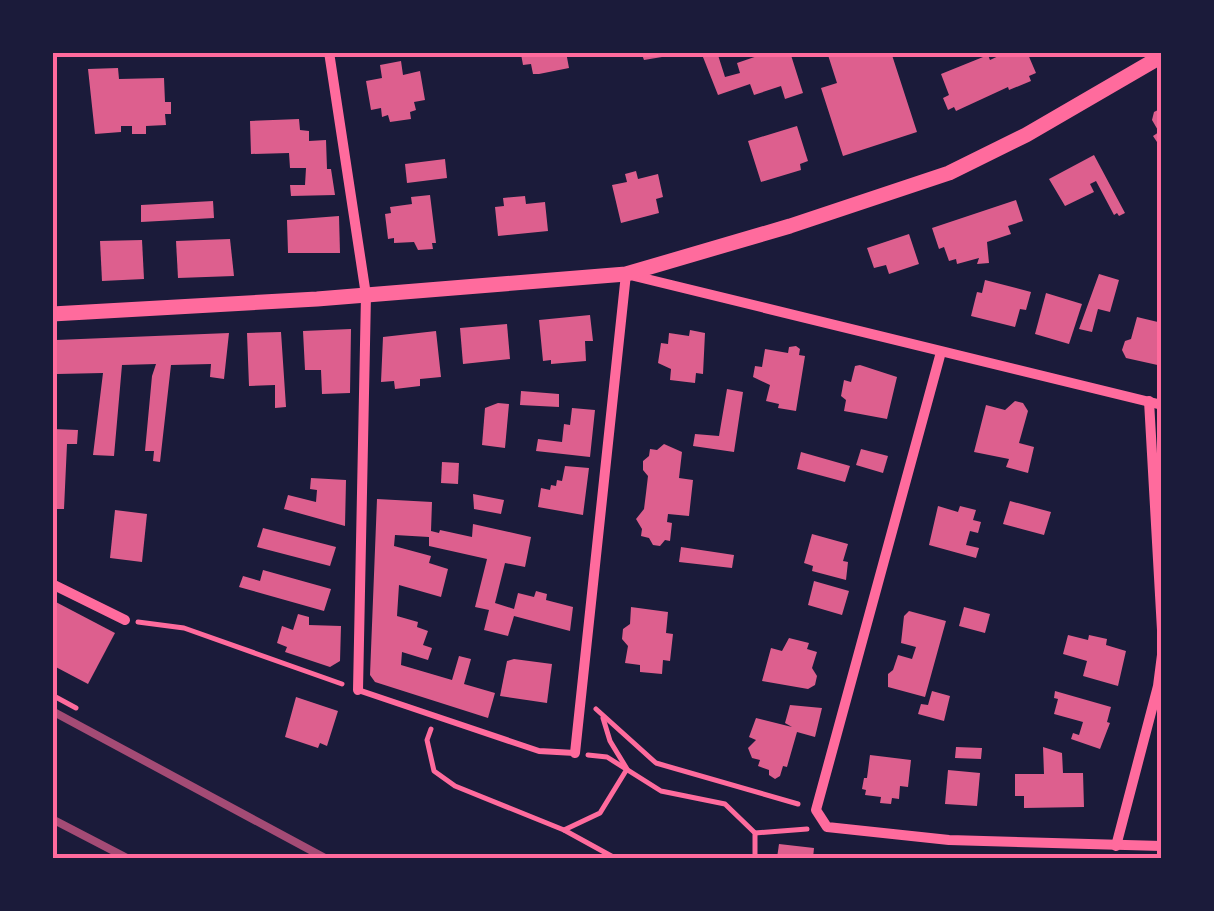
<svg xmlns="http://www.w3.org/2000/svg" width="1214" height="911" viewBox="0 0 1214 911" font-family="Mulish,sans-serif">
<style>
.building{fill:#dd5f8e}
.lines{fill:none;stroke-linecap:round;stroke-linejoin:round}
.path{stroke:#ff6b9d;stroke-width:5}
.service{stroke:#ff6b9d;stroke-width:6}
.minor{stroke:#ff6b9d;stroke-width:10}
.tertiary{stroke:#ff6b9d;stroke-width:15}
.rail{stroke:#a44b75;stroke-width:8}
.neatline{fill:none;stroke:#ff6b9d;stroke-width:4}
</style>
<rect width="100%" height="100%" fill="#1b1b3a"/>
<g class="building">
<path d="M566 52 569 68 539 74H533L531 64 523 65 521 54Z"/>
<path d="M641 52H660L662 57 644 60Z"/>
<path d="M701 52H717L725 77 740 73 737 63 769 52H790L803 93 785 99 781 86 754 95 750 84 718 95Z"/>
<path d="M827 52H891L917 132 843 156 821 88 837 83Z"/>
<path d="M1007 52H1027L1036 73 1029 76 1031 81 1009 90 1008 87 956 111 954 107 948 110 943 98 949 95 941 74 988 55 990 60Z"/>
<path d="M401 61 403 75 420 71 425 100 414 102 416 110 410 112 411 119 390 122 388 115 382 117 381 108 371 110 366 81 382 78 380 65Z"/>
<path d="M118 68 119 79 164 78 165 102H171V114H165L166 125 146 126V134H132V126H121V132L95 134 88 69Z"/>
<path d="M1162 108V144L1159 145 1153 136 1159 132 1152 120 1154 112Z"/>
<path d="M52 111H57V142L52 143Z"/>
<path d="M299 119 300 130 309 131V141L326 140 327 169H331L335 195 291 196 290 185H305L306 168H290L289 153 251 154 250 121Z"/>
<path d="M797 126 808 161 800 164 801 170 761 182 748 141Z"/>
<path d="M1094 155 1125 213 1119 216 1117 213 1114 215 1096 181 1090 184 1094 192 1065 206 1049 179Z"/>
<path d="M445 159 447 178 407 183 405 164Z"/>
<path d="M636 171 638 179 658 174 663 197 656 199 659 213 621 223 612 185 627 182 625 174Z"/>
<rect x="52" y="192" width="4" height="26"/>
<path d="M430 195 436 243H432L433 249 418 250 414 242 394 243V238L388 239 385 214 391 213 390 207 412 204 411 197Z"/>
<path d="M525 196 526 204 545 202 548 231 498 236 495 207 504 206 503 198Z"/>
<path d="M1016 200 1023 221 1008 226 1011 234 987 242 989 263 977 264 979 258 957 264 956 259 949 261 944 247 939 249 932 228Z"/>
<path d="M213 201 214 218 141 222V205Z"/>
<path d="M339 216 340 253H288L287 220Z"/>
<path d="M909 234 919 264 889 274 886 265 874 268 867 248Z"/>
<path d="M230 239 234 276 178 278 176 241Z"/>
<path d="M142 240 144 279 102 281 100 241Z"/>
<path d="M1099 274 1119 280 1110 312 1098 309 1092 332 1079 329Z"/>
<path d="M985 280 1031 292 1026 310 1020 309 1015 327 971 316 977 292 982 293Z"/>
<path d="M1046 293 1082 304 1069 344 1035 334Z"/>
<path d="M590 315 593 341H585L586 361 551 364V360L543 361 539 320Z"/>
<path d="M1137 317 1162 323V366L1126 358 1122 350 1125 341 1131 339Z"/>
<path d="M507 324 510 359 463 364 460 328Z"/>
<path d="M351 329 350 393 322 394 321 370H305L303 331Z"/>
<path d="M690 330 705 333 703 374 696 373 695 383 670 380 671 369 658 363 661 343 668 344 669 333 689 336Z"/>
<path d="M436 331 441 377 420 379V386L395 389 394 381 381 382 383 337Z"/>
<path d="M281 332 286 407 275 408V385L249 386 247 333Z"/>
<path d="M229 333 224 379 210 377 211 364 171 365 160 462 153 461 154 451H145L152 376 156 364 122 365 114 456 93 455 103 373 57 374 56 340Z"/>
<path d="M796 346 800 349 799 355 805 356 796 411 778 408 779 404 766 401 770 385 753 377 755 366 762 367 765 349 788 353 789 347Z"/>
<path d="M860 365 897 377 887 419 844 411 846 400 841 396 844 380 851 382 855 366Z"/>
<path d="M727 389 743 392 734 452 693 446 695 434 719 436Z"/>
<path d="M521 391 559 394V407L520 405Z"/>
<path d="M1015 401 1023 403 1028 411 1019 443 1034 447 1028 473 1006 467 1009 459 974 452 986 405 1005 410Z"/>
<path d="M498 403 509 404 505 448 482 445 485 408Z"/>
<path d="M572 408 595 410 590 457 536 451 538 439 562 442 564 424 570 425Z"/>
<path d="M52 429 78 430 77 444H67L64 509H52Z"/>
<path d="M664 444 682 452 679 478 693 480 689 516 668 514 667 522 672 523 670 541 665 540 660 546 653 545 649 538 641 536 642 529 636 519 644 509 646 493 648 476 643 470V461L649 456 650 449 657 450Z"/>
<path d="M861 449 888 456 883 473 856 465Z"/>
<path d="M801 452 850 466 845 482 797 469Z"/>
<path d="M442 462 459 463 458 484 441 483Z"/>
<path d="M565 466 589 468 583 515 538 507 541 488 550 490 551 485 556 486 557 480 562 481Z"/>
<path d="M311 478 346 480 345 526 284 509 288 495 316 502 317 490 310 489Z"/>
<path d="M473 494 504 500 501 514 474 509Z"/>
<path d="M377 499 432 502 431 531 439 533 440 530 472 537 473 524 531 537 525 567 505 563 495 603 514 609 518 593 534 597 536 591 547 594 546 600 573 607 570 631 514 616 508 636 484 630 489 610 475 607 487 559 429 546V537L395 535 394 546 431 556 429 563 448 569 441 597 399 585 397 616 418 622 417 627 428 631 423 645 432 648 428 660 402 652 401 665 452 680 459 656 471 659 464 684 495 693 488 718 375 682 370 675Z"/>
<path d="M1010 501 1051 512 1044 535 1003 524Z"/>
<path d="M938 506 958 512 960 506 976 510 973 520 981 522 978 533 970 531 966 545 979 548 976 558 929 545Z"/>
<path d="M115 510 147 514 142 562 110 558Z"/>
<path d="M263 528 336 547 330 566 257 547Z"/>
<path d="M812 534 848 544 843 561 848 562 846 580 812 571 813 566 804 563Z"/>
<path d="M681 547 734 555 732 568 679 562Z"/>
<path d="M263 570 331 589 324 611 239 587 243 576 260 581Z"/>
<path d="M814 581 849 591 842 615 808 605Z"/>
<path d="M52 600 115 633 88 684 52 665Z"/>
<path d="M631 607 668 612 666 633 673 634 670 661 663 660 662 674 640 672V665L625 663 628 646 622 639 623 629 630 624Z"/>
<path d="M964 607 990 614 985 633 959 626Z"/>
<path d="M909 611 946 621 925 697 888 687V674L893 670 898 655 912 659 916 647 901 643 904 616Z"/>
<path d="M298 614 309 617V625L341 626 340 661 330 667 285 652 287 647 277 643 282 626 293 630Z"/>
<path d="M1068 635 1088 640 1089 635 1107 639 1106 645 1126 651 1118 686 1083 676 1087 661 1063 654Z"/>
<path d="M789 638 809 643 807 649 817 652 812 668 817 676 815 685 808 689 762 681 771 648 782 651Z"/>
<path d="M514 659 552 664 547 703 500 696 507 661Z"/>
<path d="M932 691 950 696 944 721 918 714 921 704 928 705Z"/>
<path d="M1055 691 1111 707 1107 722 1110 723 1100 749 1071 739 1073 733 1079 735 1083 722 1054 714 1058 699 1054 698Z"/>
<path d="M296 697 338 711 327 746 320 743 318 748 285 737Z"/>
<path d="M790 705 822 708 815 737 797 732 787 767 783 766 780 776 775 779 769 775V770L758 766 760 760 752 758 748 748 756 740 749 737 756 718 792 727 785 723Z"/>
<path d="M956 747 982 748 981 759 955 758Z"/>
<path d="M1043 747 1062 753 1063 773H1083L1084 807 1024 808V796H1015V774H1044Z"/>
<path d="M870 755 911 760 908 787 900 786 899 799 892 798 891 804 880 803 881 797 865 795 866 790 862 789 864 778H867Z"/>
<path d="M948 770 980 773 977 806 945 804Z"/>
<path d="M779 844 814 848 813 858H777Z"/>
</g>
<g class="lines">
<g class="path">
<path d="M138 622 184 628 342 684"/>
<path d="M52 695 76 708"/>
<path d="M596 709 656 763 798 804"/>
<path d="M603 718 610 741 627 769 600 813 564 830 615 858"/>
<path d="M431 729 427 740 434 771 455 786 564 830"/>
<path d="M588 755 607 757 661 791 725 804 755 833V858"/>
<path d="M755 833 807 829"/>
</g>
<path class="service" d="M358 690 539 751 575 753"/>
<g class="minor">
<path d="M329 52 366 295 358 690"/>
<path d="M941 352 816 810 827 827 949 840 1162 846"/>
<path d="M1149 401 1162 630"/>
<path d="M52 584 125 620"/>
<path d="M575 753 626 274 1162 405"/>
<path d="M1116 846 1158 686 1162 655"/>
</g>
<path class="tertiary" d="M52 314 317 299 626 274 790 226 949 173 1026 135 1162 56"/>
<g class="rail">
<path d="M52 711 325 858"/>
<path d="M52 819 127 858"/>
</g>
</g>
<rect width="1214" height="911" fill="none" stroke="#1b1b3a" stroke-width="110"/>
<rect x="55" y="55" width="1104" height="801" class="neatline"/>
</svg>
